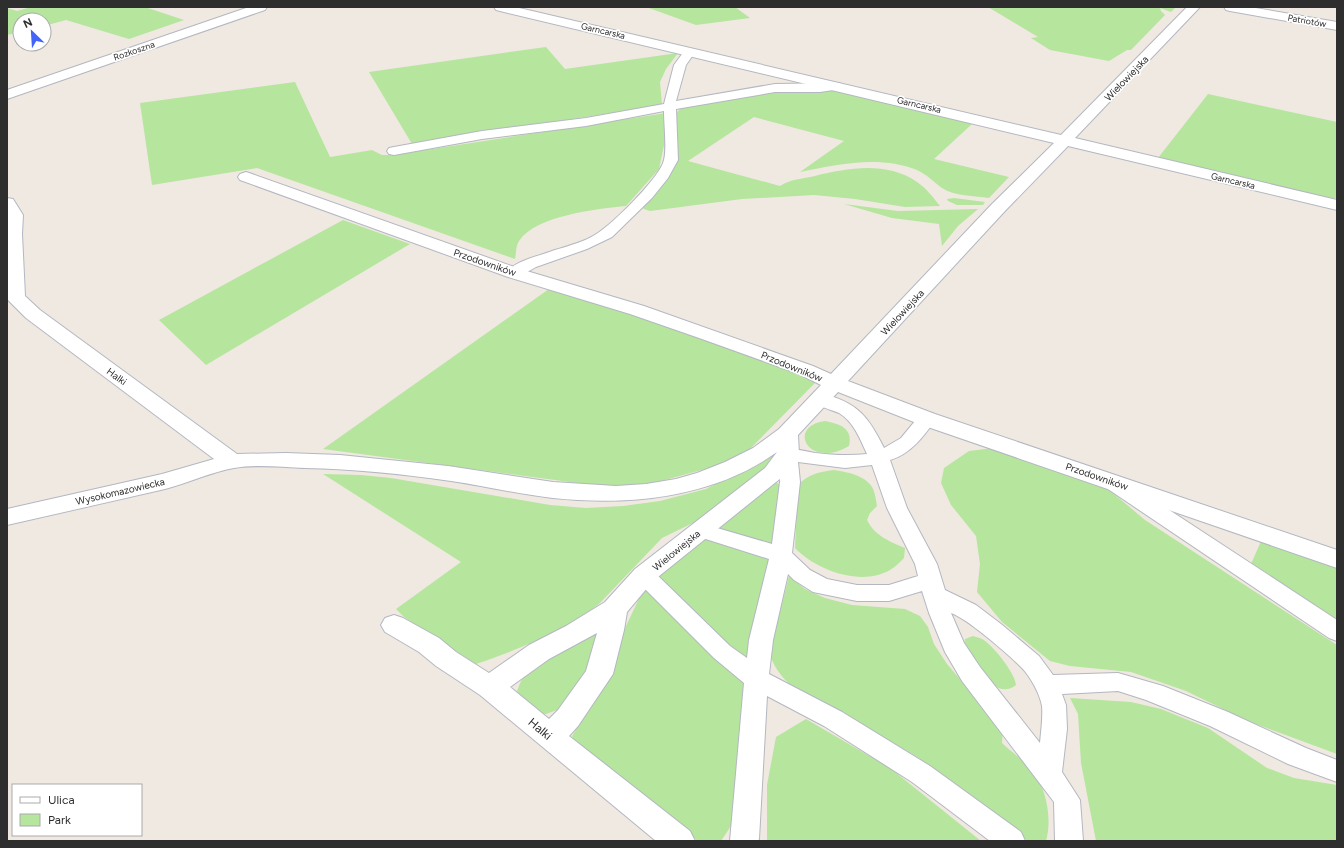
<svg xmlns="http://www.w3.org/2000/svg" width="1344" height="848" viewBox="0 0 1344 848" font-family="Figtree,sans-serif">
<style>
.green{fill:#b6e59e}
.lines{fill:none;stroke-linecap:round;stroke-linejoin:round}
.lane-casing{stroke:#b4b7c1;stroke-width:2}
.street-casing{stroke:#b4b7c1;stroke-width:2}
.secondary-casing{stroke:#b4b7c1;stroke-width:2}
.lane{fill:#fff;fill-rule:evenodd}
.street{fill:#fff;fill-rule:evenodd}
.secondary{fill:#fff;fill-rule:evenodd}
.labels{text-anchor:middle;stroke-width:3.5;stroke-linejoin:round;paint-order:stroke}
.far-street-label{font-size:9px;fill:#2e2e2e;stroke:#fff}
.street-label{font-size:10px;fill:#2e2e2e;stroke:#fff}
.near-street-label{font-size:12px;fill:#2e2e2e;stroke:#fff}
</style>
<rect width="100%" height="100%" fill="#efe9e1"/>
<g class="green">
<path d="M31 7H145L184 20 129 39 66 20 44 26V20H20V32L7 35V8L17 11Z"/>
<path d="M646 7H735L750 18 696 25Z"/>
<path d="M988 7H1176L1171 12 1160 8 1161 11 1165 15 1131 50H1127L1109 61 1050 50 1031 38 1038 37Z"/>
<path d="M546 47 565 69 678 53 666 69 660 82 662 105 412 144 369 72Z"/>
<path d="M295 82 330 157 372 150 382 155H393L666 113 664 145 659 169 626 206C598 209 536 215 519 241 516 245 516 254 515 259L257 168 152 185 140 103Z"/>
<path d="M838 89 972 124 934 159 1009 177 989 198C975 196 954 196 942 188 934 182 926 174 917 170 880 155 838 164 800 172L844 141 754 117 688 161 780 186C790 179 803 179 815 176 848 168 886 161 917 182 926 188 933 197 940 206L905 207 855 199 814 195 742 199 650 211 644 209 641 206 667 178 676 113 681 108 776 92 818 91Z"/>
<path d="M1208 94 1337 122V195L1335 199 1158 158Z"/>
<path d="M954 198 985 202 983 205H957L948 201 947 199Z"/>
<path d="M844 204 898 211 978 209 958 226 942 246 939 224 892 218Z"/>
<path d="M343 220 410 244 206 365 159 320Z"/>
<path d="M549 289 680 330 817 381 744 455 709 468 650 484 600 486 323 449Z"/>
<path d="M825 421C840 424 853 428 849 446 808 470 786 426 825 421Z"/>
<path d="M993 448 1101 483 1145 520 1337 645V754L1248 721 1186 691 1131 672 1070 666 1050 661 1002 622 977 592 980 564 976 536 951 505 941 483 944 468 969 451Z"/>
<path d="M771 456 775 460 733 499 703 518 662 538 599 604C565 631 517 650 476 664L404 617 396 609 461 562 323 474 361 475 391 478 550 505 586 508 623 506 660 501 706 489 760 460Z"/>
<path d="M834 470C846 472 865 475 872 487 875 492 876 500 877 506L870 513 867 520C875 536 889 541 905 548L904 558C900 562 895 567 890 570 861 587 816 570 795 548L798 485C809 474 818 472 834 470Z"/>
<path d="M775 481 781 486 773 540 747 658 741 711 738 797 731 826 721 841H698L574 742 572 736 614 670 618 643 644 588 672 562Z"/>
<path d="M1262 539 1337 566V620L1251 564Z"/>
<path d="M789 576 805 589 825 598 852 605 905 609 920 616 928 627 934 644 947 664 1003 729 1002 743C1011 752 1027 762 1034 773 1047 791 1052 819 1046 841H1028L1009 829 919 758 829 705C806 701 775 678 770 653 769 648 773 640 774 635 779 616 784 596 789 576Z"/>
<path d="M602 625 593 663 570 700 557 710 546 714H534L520 703 517 691 521 681 527 673Z"/>
<path d="M973 636C976 637 980 638 982 639 993 645 1015 673 1016 685 994 703 974 660 964 645L965 639Z"/>
<path d="M1070 698 1131 702 1161 709 1208 728 1267 768 1294 778 1337 785V841H1096L1081 763 1078 714Z"/>
<path d="M806 719 890 768 981 841H767V785L776 737Z"/>
</g>
<g class="lines">
<defs>
<g id="lane">
<path d="M689 49 693 50 695 52 686 65 676 101 775 84 840 83 842 86 840 89 820 92H775L676 109 678 160 668 178 652 198 612 237 587 249 536 267 520 276 514 278 508 276 506 273C514 261 539 256 552 251 568 246 589 241 602 230 616 220 661 176 664 160 667 149 664 124 664 111L586 126 482 139 394 155 389 154 387 151 389 148 394 147 482 131 586 118 664 104 674 65 685 50Z"/>
<path d="M821 393C858 403 868 416 884 448L901 438 920 415 927 413 934 415 936 419C924 436 911 454 890 460L907 508 937 564 945 590 976 605 1001 624 1039 656 1053 675 1118 673 1163 686 1228 712 1306 748 1337 760V782L1288 764 1210 726 1146 700 1118 691 1062 694 1066 705 1067 729 1062 772 1080 800 1083 841H1055L1054 802 962 681 945 652 929 613 922 591 889 601H857L813 592 794 580 788 574 773 640 769 674 842 712 930 766 1021 832 1025 841H990L912 782 824 726 767 696 759 839 758 841H730L744 683 714 658 636 580 633 575 636 570 644 567 652 570 730 646 747 658 749 640 769 559 693 535 689 530 693 525 700 523 772 544 780 482 778 454 781 450C792 447 803 451 815 453 832 455 850 456 867 454 860 439 854 422 839 413 830 409 817 407 812 399L814 395ZM798 462 845 468 872 465 887 508 915 564 918 576 889 585H857L827 579 810 570 792 553 800 482ZM951 613C968 619 1008 654 1022 668 1030 676 1040 694 1042 706 1043 718 1041 731 1040 743L980 667 964 643Z"/>
<path d="M1115 478 1122 479 1337 620V641L1329 638 1108 489 1105 484 1108 479Z"/>
</g>
<g id="street">
<path d="M249 7H267L265 10 7 99V90Z"/>
<path d="M494 7H515L1061 135 1187 7H1200L1075 138 1337 200V210L1068 146 1004 212 848 381 935 414 1337 550V568L919 424 838 392 798 435 799 454 781 478 653 581 627 612 624 630 613 674 578 726 569 736 690 831 695 841H656L480 695 436 666 419 652 385 632 381 625 385 618 394 615 403 618 439 638 456 652 489 673 529 645 566 626 605 602 635 569 765 468 777 452C713 498 629 506 553 498 518 494 485 486 451 481 403 474 354 469 305 468 282 467 256 464 234 468 211 472 188 483 165 489 113 501 60 513 7 525V509L162 474 214 459 26 318 7 299V198L13 199 23 215 22 234 25 296 40 310 237 454 286 453 340 455 448 466 553 482 616 486 646 484 676 479 697 473 725 462 753 448 779 429 821 385 799 374 702 339 630 314 508 277 240 180 238 177 240 174 246 172 252 174 520 269 644 306 813 366 831 374 992 204 1054 143 500 11 496 10ZM597 633 586 671 558 710 549 719 510 687 549 659Z"/>
</g>
<path id="secondary" d="M1224 7H1250L1337 22V30L1230 11 1226 10Z"/>
</defs>
<use href="#lane" class="lane-casing"/>
<use href="#street" class="street-casing"/>
<use href="#secondary" class="secondary-casing"/>
<use href="#lane" class="lane"/>
<use href="#street" class="street"/>
<use href="#secondary" class="secondary"/>
</g>
<g class="labels">
<g class="far-street-label">
<text transform="translate(1307 21) rotate(10)" y="3">Patriotów</text>
<text transform="translate(603 31) rotate(13)" y="3">Garncarska</text>
<text transform="translate(134 51) rotate(-19)" y="3">Rozkoszna</text>
<text transform="translate(919 105) rotate(13)" y="3">Garncarska</text>
<text transform="translate(1233 181) rotate(13)" y="3">Garncarska</text>
</g>
<g class="street-label">
<text transform="translate(1126 78) rotate(-46)" y="4">Wielowiejska</text>
<text transform="translate(485 262) rotate(19)" y="4">Przodowników</text>
<text transform="translate(902 312) rotate(-47)" y="4">Wielowiejska</text>
<text transform="translate(792 366) rotate(22)" y="4">Przodowników</text>
<text transform="translate(117 376) rotate(36)" y="4">Halki</text>
<text transform="translate(1097 476) rotate(19)" y="4">Przodowników</text>
<text transform="translate(120 491) rotate(-13)" y="4">Wysokomazowiecka</text>
<text transform="translate(676 550) rotate(-39)" y="4">Wielowiejska</text>
</g>
<g class="near-street-label">
<text transform="translate(540 729) rotate(40)" y="4">Halki</text>
</g>
</g>
<rect width="1344" height="848" fill="none" stroke="#2e2e2e" stroke-width="16"/>
<rect x="12" y="784" width="130" height="52" fill="#ffffff" stroke="#ababab"/>
<rect x="20" y="797" width="20" height="6" fill="#ffffff" stroke="#ababab"/>
<text x="48" y="804" font-size="12" fill="#2e2e2e">Ulica</text>
<rect x="20" y="814" width="20" height="12" fill="#b6e59e" stroke="#ababab"/>
<text x="48" y="824" font-size="12" fill="#2e2e2e">Park</text>
<g transform="translate(32 32) rotate(335)"><circle r="19" fill="#ffffff" stroke="#ababab"/>
<path d="M0-3L7 15L0 10L-7 15Z" fill="#4264fb"/>
<text y="-6" font-size="11" font-weight="bold" text-anchor="middle" fill="#2e2e2e">N</text>
</g>
</svg>
